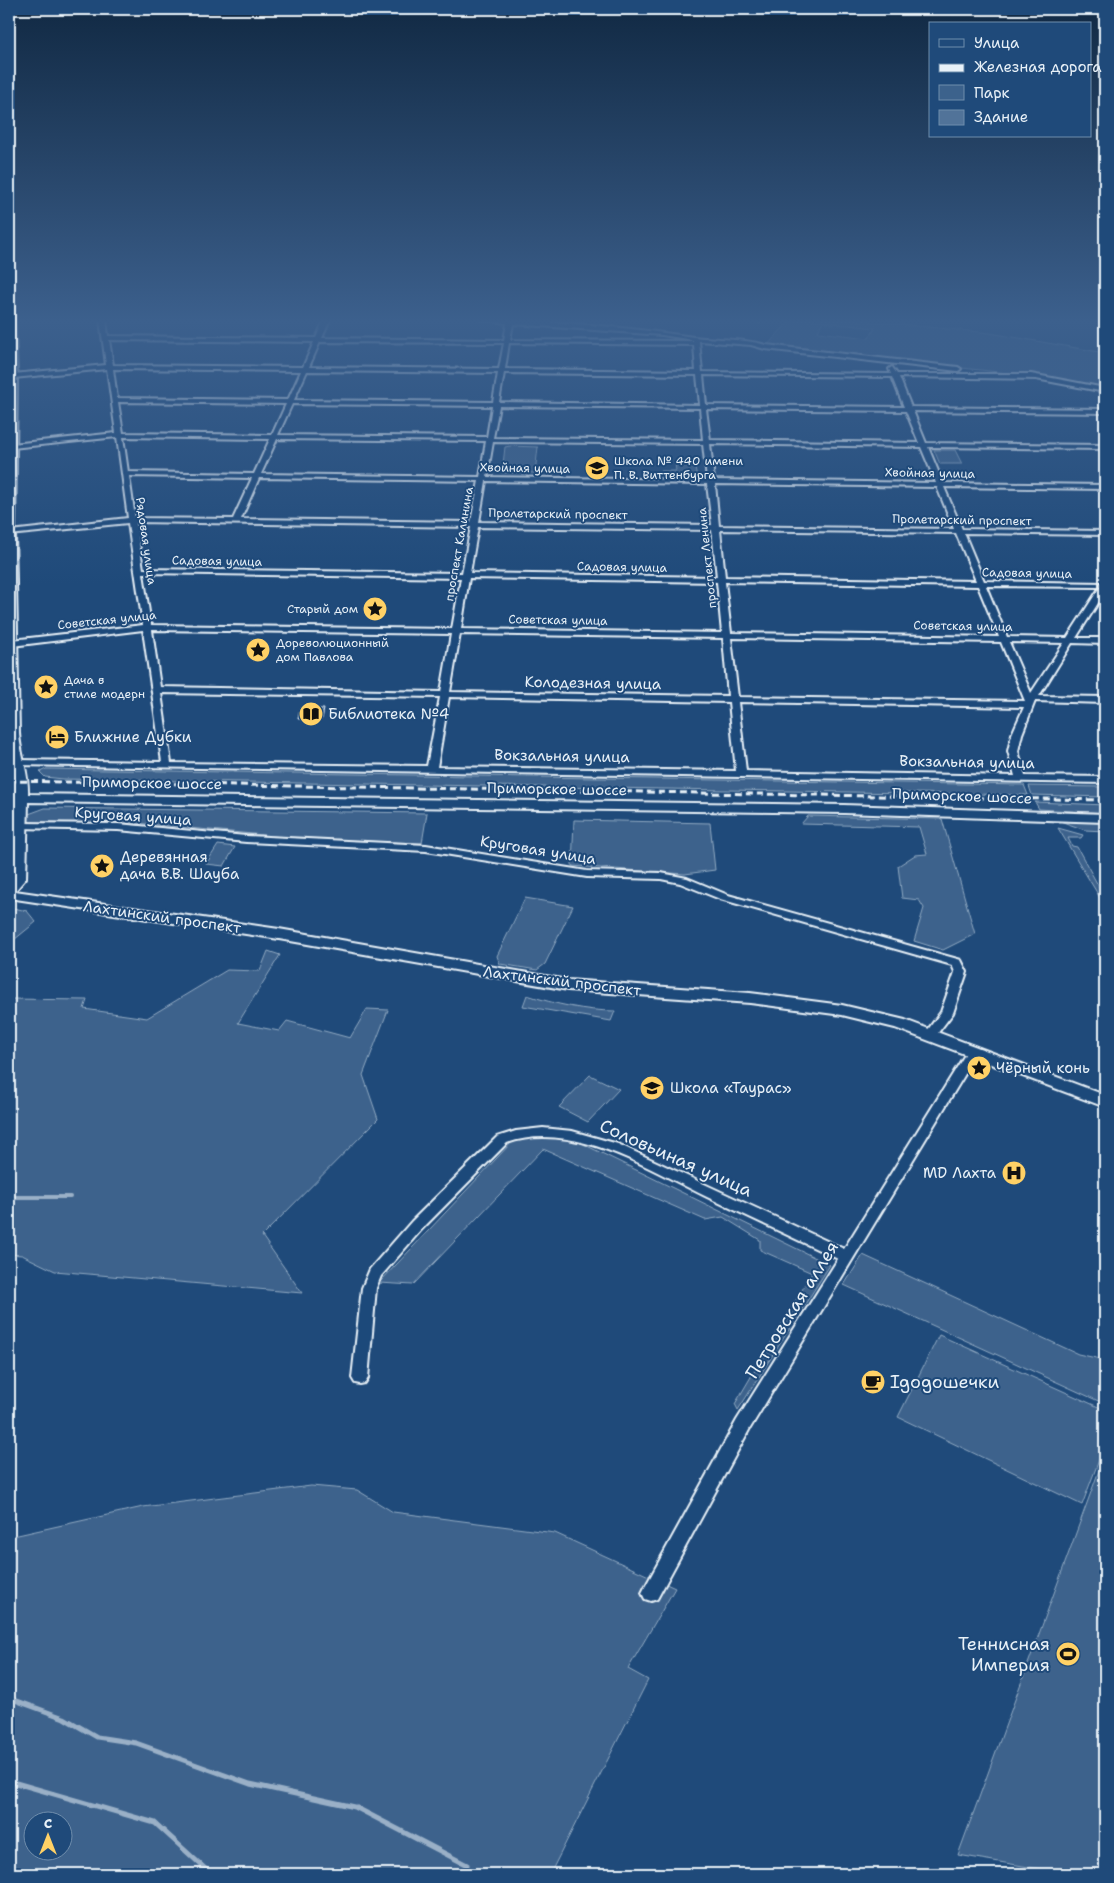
<svg xmlns="http://www.w3.org/2000/svg" width="1114" height="1883" viewBox="0 0 1114 1883" font-family="'Shantell Sans',sans-serif">
<style>
.green{fill:#3c628c;stroke:#92aac2;fill-rule:evenodd}
.lines{fill:none;stroke-linecap:round;stroke-linejoin:round}
.stream-far2{stroke:#9ab0c7;stroke-width:2}
.stream-far1{stroke:#9ab0c7;stroke-width:4}
.stream{stroke:#9ab0c7;stroke-width:5}
.building{fill:#517399;stroke:#e8f1f8}
.minor-casing{stroke:#e8f1f8;stroke-width:4}
.major-casing{stroke:#e8f1f8;stroke-width:4}
.minor{fill:#1f4a7a;fill-rule:evenodd}
.major{fill:#1f4a7a;fill-rule:evenodd}
.rail{stroke:#e8f1f8;stroke-width:3;stroke-dasharray:7 4;stroke-linecap:butt}
.labels{text-anchor:middle;stroke-width:4;stroke-linejoin:round;paint-order:stroke}
.far-poi-label{font-size:12px;fill:#e8f1f8;stroke:#1f4a7a;text-anchor:start}
.far-street-label{font-size:12px;fill:#e8f1f8;stroke:#1f4a7a}
.street-label{font-size:15px;fill:#e8f1f8;stroke:#1f4a7a}
.poi-label{font-size:15px;fill:#e8f1f8;stroke:#1f4a7a;text-anchor:start}
.near-street-label{font-size:18px;fill:#e8f1f8;stroke:#1f4a7a}
.near-poi-label{font-size:18px;fill:#e8f1f8;stroke:#1f4a7a;text-anchor:start}
</style>
<rect width="100%" height="100%" fill="#1f4a7a"/>
<filter id="ink" filterUnits="userSpaceOnUse"><feTurbulence type="fractalNoise" baseFrequency=".02" numOctaves="2"/><feDisplacementMap in="SourceGraphic" scale="10" xChannelSelector="R" yChannelSelector="G"/><feConvolveMatrix kernelMatrix="1 2 1 2 8 2 1 2 1" color-interpolation-filters="sRGB"/></filter>
<g filter="url(#ink)">
<g class="green">
<path d="M790 320H856L990 333 1105 353V390L1036 376 766 347ZM822 322 875 328 869 338 818 332Z"/>
<path d="M510 446 538 447 535 473H502L505 447Z"/>
<path d="M934 450H955L962 464H940Z"/>
<path d="M675 463H694L697 477H662L661 471H676Z"/>
<path d="M46 769 1024 785 1028 795 63 779 45 777 40 772Z"/>
<path d="M1029 786 1105 787V797L1032 795Z"/>
<path d="M1035 802 1105 805V813L1039 809Z"/>
<path d="M45 808 427 813 422 843 305 839 136 823 29 824 26 815Z"/>
<path d="M808 816 942 819 975 934 943 950 914 941 924 908 919 900 902 898 898 866 915 855 927 854 919 827 801 824Z"/>
<path d="M1062 819 1105 822V831L1085 830 1060 821Z"/>
<path d="M574 820 710 823 715 870 685 874 572 866Z"/>
<path d="M1058 828 1083 835 1081 838H1068L1072 846 1077 847 1105 898V906Z"/>
<path d="M218 845 235 847 224 866 206 864Z"/>
<path d="M525 898 573 906 545 964 537 970 500 964 497 956Z"/>
<path d="M9 907 27 911 36 922 9 944Z"/>
<path d="M268 951 280 955 238 1023 279 1031 287 1021 350 1038 367 1009 388 1010 363 1075 378 1119 262 1236 302 1293 55 1271 22 1255 9 1254V999L87 1000 84 1009 147 1018 227 970 260 971Z"/>
<path d="M527 995C555 1004 585 1011 615 1011L611 1021 523 1006Z"/>
<path d="M590 1075 619 1089 588 1122 559 1107Z"/>
<path d="M534 1135 577 1141 830 1265 738 1410 735 1404 812 1273 760 1250V1240L723 1217 705 1220 543 1149 413 1285 379 1283 512 1142Z"/>
<path d="M863 1255 1078 1354 1105 1360V1404L844 1285Z"/>
<path d="M939 1335 1105 1410V1444L1082 1505 898 1417Z"/>
<path d="M1105 1454V1874H1070L958 1855Z"/>
<path d="M311 1486 357 1490 393 1512 555 1533 675 1588 628 1669 648 1680 550 1874H9V1537L143 1507ZM32 1820H62V1850H32Z"/>
</g>
<g class="lines">
<path class="stream-far2" d="M759 324 761 320"/>
<path class="stream-far1" d="M9 1197H70"/>
<g class="stream">
<path d="M9 1698 64 1718 97 1737 136 1743 250 1784 355 1807 467 1865"/>
<path d="M9 1781 155 1823 211 1874"/>
</g>
</g>
<path class="building" d="M300 709H324L322 719H298Z"/>
<g class="lines">
<defs>
<g id="minor">
<path d="M100 320H106L108 336 316 338 324 320H330L322 338 504 340 507 323 482 320C553 320 625 327 694 337 718 340 742 338 766 345L958 367 961 369 958 371 765 349 751 345 699 341 702 372 891 374 889 369 892 367 897 374H1031L1105 388V392L1036 379 899 377 911 407 1105 409V413L913 411 926 443 1105 445V449L928 447 943 483 1105 485V489L944 487 962 529 1105 531V535L964 533 984 581 1105 583V592L1076 638H1105V644L1072 643 1039 696 1105 697V703L1035 701 1022 734 1018 751 1025 776 1105 777V783L15 765 13 763 15 761 18 760 162 762 143 630 12 646 9 644V641L12 640 143 625 128 523 9 535 10 531 128 518 117 437 12 448 9 446 12 444 116 433 107 369 13 378 10 376 13 374 106 365ZM513 324 662 335 693 340V341L510 340ZM109 340 314 342 303 367 113 365ZM320 342 504 343 499 369 309 367ZM509 343 694 345 696 371 505 369ZM113 369 301 371 288 400 117 398ZM307 371 498 373 493 402 294 400ZM504 373 697 375 700 405 499 402ZM703 375 892 377 904 407 706 405ZM118 402 286 404 272 435 123 433ZM292 404 492 406 487 437 278 435ZM499 406 700 408 703 440 493 438ZM706 409 906 411 919 443 710 440ZM123 437 270 439 254 474 128 472ZM277 439 486 441 480 477 261 474ZM493 442 703 444 707 480 487 477ZM710 444 921 447 936 483 714 480ZM129 476 252 478 233 519 135 518ZM259 478 479 481 471 522 241 519ZM486 481 707 484 712 525 479 522ZM715 484 937 487 954 529 719 526ZM136 522 471 527 462 573 143 569ZM478 527 712 530 717 577 470 573ZM720 530 956 533 976 581 725 577ZM143 573 461 578 452 629 151 625ZM469 578 717 582 722 633 461 629ZM725 582 978 586 999 637 731 633ZM986 586 1100 587 1067 638 1007 637ZM152 630 451 634 441 692 160 687ZM460 634 723 638 728 696 450 692ZM731 638 1001 642 1025 701 738 697ZM1009 642 1064 643 1031 693ZM161 693 440 697 427 766 171 763ZM449 697 729 702 736 771 437 767ZM738 702 1024 707 1012 734 1008 751 1015 776 746 771Z"/>
<path d="M21 823 118 824 246 836 426 845 587 871 661 873 687 878 728 895 961 960 967 972 953 1013 934 1038 930 1039 924 1035 941 1012 955 972 952 965 720 899 680 883 661 879 587 877 426 851 246 842 118 830 17 828 16 826 17 824Z"/>
<path d="M973 1047 977 1048 979 1051 749 1430 657 1599 651 1601 645 1599 642 1593 645 1587 737 1420 838 1259C794 1238 751 1218 707 1197 649 1169 573 1120 507 1143L422 1229 381 1276 376 1288 368 1378 365 1383 360 1384 355 1383 352 1378 362 1288 370 1269 412 1221 497 1137 516 1131 543 1128 572 1131 618 1144 844 1249 969 1048Z"/>
</g>
<path id="major" d="M9 320H15L17 376 15 533 19 733C20 754 29 773 28 794L844 805 1105 814V822L844 813 28 802 26 878 15 891 279 929 568 980 750 993 842 1005 905 1020 1105 1095V1107L895 1028 842 1015 750 1003 568 990 279 939 9 898V881L12 877 15 802H9V794H15V777L9 756Z"/>
</defs>
<use href="#minor" class="minor-casing"/>
<use href="#major" class="major-casing"/>
<use href="#minor" class="minor"/>
<use href="#major" class="major"/>
<path class="rail" d="M9 781 1105 800"/>
</g>
</g>
<linearGradient id="sky" x2="0" y2="1"><stop stop-color="#112943"/><stop offset="0.55" stop-color="#3c608d"/><stop offset="1" stop-color="#3c608d" stop-opacity="0"/></linearGradient>
<rect width="1114" height="584" fill="url(#sky)"/>
<defs>
<symbol id="school-disc" viewBox="-11 -11 22 22"><circle r="9.5" fill="#ffd166" stroke="#1f4a7a"/><path d="M0-5L7-2L0 1L-7-2ZM-4 1L0 2.5L4 1V4Q0 6-4 4Z" fill="#111"/></symbol>
<symbol id="sight-disc" viewBox="-11 -11 22 22"><circle r="9.5" fill="#ffd166" stroke="#1f4a7a"/><path d="M0-6L1.8-2.2L6-1.7L2.9 1.2L3.7 5.4L0 3.3L-3.7 5.4L-2.9 1.2L-6-1.7L-1.8-2.2Z" fill="#111"/></symbol>
<symbol id="library-disc" viewBox="-11 -11 22 22"><circle r="9.5" fill="#ffd166" stroke="#1f4a7a"/><path d="M-6-4Q-3-5.5-.7-3.5V5Q-3 3-6 4ZM6-4Q3-5.5 .7-3.5V5Q3 3 6 4Z" fill="#111"/></symbol>
<symbol id="hotel-disc" viewBox="-11 -11 22 22"><circle r="9.5" fill="#ffd166" stroke="#1f4a7a"/><path d="M-6-4.5h1.5V1H6V5H4.5V3h-9V5H-6ZM-4 0a1.8 1.8 0 1 1 3.6 0ZM.5 0V-2.5h3Q6-2.5 6 0Z" fill="#111"/></symbol>
<symbol id="hospital-disc" viewBox="-11 -11 22 22"><circle r="9.5" fill="#ffd166" stroke="#1f4a7a"/><path d="M-5-5h3v3.5h4V-5h3V5h-3V1.5h-4V5h-3Z" fill="#111"/></symbol>
<symbol id="cafe-disc" viewBox="-11 -11 22 22"><circle r="9.5" fill="#ffd166" stroke="#1f4a7a"/><path d="M-5.5-4.5H6V0H3Q3 3.5 0 3.5H-2.5Q-5.5 3.5-5.5 0ZM3-3.2v2h1.7v-2ZM-6 4.5H4V6H-6Z" fill="#111"/></symbol>
<symbol id="stadium-disc" viewBox="-11 -11 22 22"><circle r="9.5" fill="#ffd166" stroke="#1f4a7a"/><path d="M0-5a6.5 5 0 1 0 0 10a6.5 5 0 1 0 0-10ZM-3.5-1.8h7v3.6h-7Z" fill="#111"/></symbol>
</defs>
<g fill-rule="evenodd">
<use href="#school-disc" x="583" y="454" width="28" height="28"/>
<use href="#sight-disc" x="361" y="595" width="28" height="28"/>
<use href="#sight-disc" x="244" y="636" width="28" height="28"/>
<use href="#sight-disc" x="32" y="673" width="28" height="28"/>
<use href="#library-disc" x="297" y="700" width="28" height="28"/>
<use href="#hotel-disc" x="43" y="723" width="28" height="28"/>
<use href="#sight-disc" x="88" y="852" width="28" height="28"/>
<use href="#sight-disc" x="965" y="1054" width="28" height="28"/>
<use href="#school-disc" x="638" y="1074" width="28" height="28"/>
<use href="#hospital-disc" x="1000" y="1159" width="28" height="28"/>
<use href="#cafe-disc" x="859" y="1368" width="28" height="28"/>
<use href="#stadium-disc" x="1054" y="1640" width="28" height="28"/>
</g>
<g class="labels">
<g class="far-poi-label">
<text x="614" y="465">Школа № 440 имени<tspan x="614" dy="14">П. В. Виттенбурга</tspan></text>
<text x="358" y="613" text-anchor="end">Старый дом</text>
<text x="276" y="647">Дореволюционный<tspan x="276" dy="14">дом Павлова</tspan></text>
<text x="64" y="684">Дача в<tspan x="64" dy="14">стиле модерн</tspan></text>
</g>
<g class="far-street-label">
<text transform="translate(525 468) rotate(1)" y="4">Хвойная улица</text>
<text transform="translate(930 473) rotate(1)" y="4">Хвойная улица</text>
<text transform="translate(558 514) rotate(1)" y="4">Пролетарский проспект</text>
<text transform="translate(962 520) rotate(1)" y="4">Пролетарский проспект</text>
<text transform="translate(146 541) rotate(82)" y="4">Рядовая улица</text>
<text transform="translate(459 544) rotate(-80)" y="4">проспект Калинина</text>
<text transform="translate(707 558) rotate(-96)" y="4">проспект Ленина</text>
<text transform="translate(217 561) rotate(1)" y="4">Садовая улица</text>
<text transform="translate(622 567) rotate(1)" y="4">Садовая улица</text>
<text transform="translate(1027 573) rotate(1)" y="4">Садовая улица</text>
<text transform="translate(107 620) rotate(-6)" y="4">Советская улица</text>
<text transform="translate(558 620) rotate(1)" y="4">Советская улица</text>
<text transform="translate(963 626) rotate(1)" y="4">Советская улица</text>
</g>
<g class="street-label">
<text transform="translate(593 683) rotate(1)" y="5">Колодезная улица</text>
<text transform="translate(562 756) rotate(1)" y="5">Вокзальная улица</text>
<text transform="translate(967 762) rotate(1)" y="5">Вокзальная улица</text>
<text transform="translate(152 783) rotate(1)" y="5">Приморское шоссе</text>
<text transform="translate(557 789) rotate(1)" y="5">Приморское шоссе</text>
<text transform="translate(962 796) rotate(2)" y="5">Приморское шоссе</text>
<text transform="translate(133 816) rotate(4)" y="5">Круговая улица</text>
<text transform="translate(538 850) rotate(9)" y="5">Круговая улица</text>
<text transform="translate(162 917) rotate(8)" y="5">Лахтинский проспект</text>
<text transform="translate(562 981) rotate(7)" y="5">Лахтинский проспект</text>
</g>
<g class="poi-label">
<text x="328" y="719">Библиотека №4</text>
<text x="74" y="742">Ближние Дубки</text>
<text x="120" y="862">Деревянная<tspan x="120" dy="17">дача В.В. Шауба</tspan></text>
<text x="996" y="1073">Чёрный конь</text>
<text x="670" y="1093">Школа «Таурас»</text>
<text x="996" y="1178" text-anchor="end">MD Лахта</text>
</g>
<g class="near-street-label">
<text transform="translate(676 1158) rotate(24)" y="6">Соловьиная улица</text>
<text transform="translate(792 1310) rotate(-58)" y="6">Петровская аллея</text>
</g>
<g class="near-poi-label">
<text x="890" y="1388">Igogoшечки</text>
<text x="1050" y="1650" text-anchor="end">Теннисная<tspan x="1050" dy="21">Империя</tspan></text>
</g>
</g>
<rect width="1114" height="1883" fill="none" stroke="#1f4a7a" stroke-width="30"/>
<rect x="15" y="15" width="1084" height="1853" fill="none" stroke="#e8f1f8" stroke-width="2" filter="url(#ink)"/>
<rect x="929" y="22" width="162" height="115" fill="#1f4a7a" stroke="#6f8dac"/>
<rect x="939" y="39" width="25" height="8" fill="#1f4a7a" stroke="#6f8dac"/>
<text x="974" y="48" font-size="15" fill="#e8f1f8">Улица</text>
<rect x="939" y="64" width="25" height="8" fill="#e8f1f8" stroke="#6f8dac"/>
<text x="974" y="72" font-size="15" fill="#e8f1f8">Железная дорога</text>
<rect x="939" y="85" width="25" height="15" fill="#3c628c" stroke="#6f8dac"/>
<text x="974" y="98" font-size="15" fill="#e8f1f8">Парк</text>
<rect x="939" y="110" width="25" height="15" fill="#517399" stroke="#6f8dac"/>
<text x="974" y="122" font-size="15" fill="#e8f1f8">Здание</text>
<g transform="translate(48 1836)"><circle r="24" fill="#1f4a7a" stroke="#6f8dac"/>
<path d="M0-4L9 19L0 12L-9 19Z" fill="#ffd166"/>
<text y="-8" font-size="14" font-weight="bold" text-anchor="middle" fill="#e8f1f8">С</text>
</g>
</svg>
